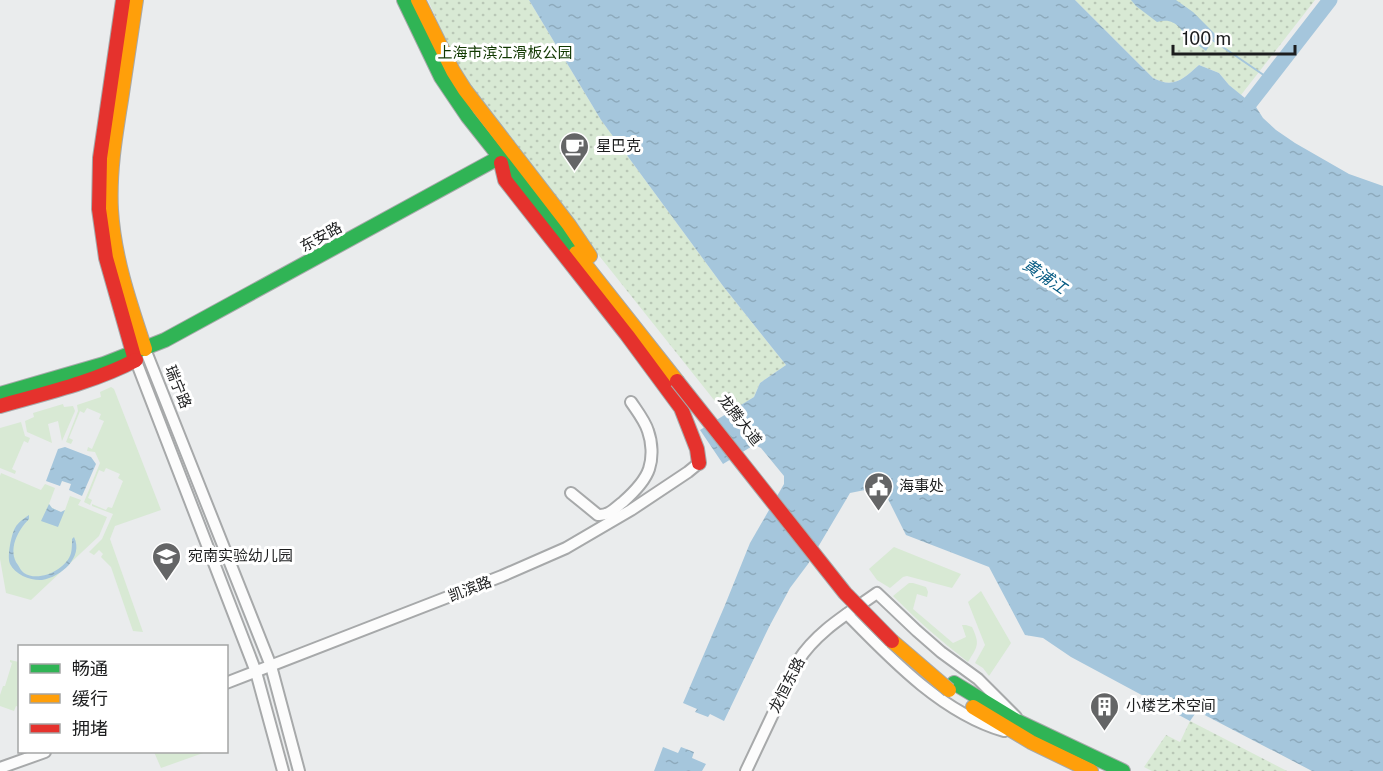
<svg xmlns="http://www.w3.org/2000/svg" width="1383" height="771" viewBox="0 0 1383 771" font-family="'Public Sans','Noto Sans SC',sans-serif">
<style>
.green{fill:#d8e9d4}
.park{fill:url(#park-dots)}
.water{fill:url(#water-ripples)}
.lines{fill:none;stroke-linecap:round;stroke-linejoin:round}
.stream{stroke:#a5c6dc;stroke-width:2}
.river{stroke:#a5c6dc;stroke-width:15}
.street-casing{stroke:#a7a9aa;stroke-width:14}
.fast-casing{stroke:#a7a9aa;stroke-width:16}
.slow-casing{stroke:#a7a9aa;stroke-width:16}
.jam-casing{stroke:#a7a9aa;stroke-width:16}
.street{stroke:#fcfcfc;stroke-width:10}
.fast{stroke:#30b455;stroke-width:14}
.slow{stroke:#ff9f0a;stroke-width:14}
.jam{stroke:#e5322d;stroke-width:14}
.slow-bridge-casing{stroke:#a7a9aa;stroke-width:16;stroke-linecap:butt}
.jam-bridge-casing{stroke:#a7a9aa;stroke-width:16;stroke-linecap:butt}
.slow-bridge{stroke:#ff9f0a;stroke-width:14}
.jam-bridge{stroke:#e5322d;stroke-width:14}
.labels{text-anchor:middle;stroke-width:6;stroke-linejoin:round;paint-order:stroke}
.park-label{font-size:15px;fill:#113800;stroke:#fff}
.poi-label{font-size:15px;fill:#1c1d1e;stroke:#fff;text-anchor:start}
.street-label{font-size:15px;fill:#1c1d1e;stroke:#fff}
.water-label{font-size:16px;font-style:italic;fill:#065b83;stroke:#fff}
</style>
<defs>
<pattern id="park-dots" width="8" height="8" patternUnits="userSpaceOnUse" patternTransform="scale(1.5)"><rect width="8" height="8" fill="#d8e9d4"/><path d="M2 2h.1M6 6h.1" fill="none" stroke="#b9c7b6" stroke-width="1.8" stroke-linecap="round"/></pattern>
<pattern id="water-ripples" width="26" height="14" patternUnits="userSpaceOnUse" patternTransform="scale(1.5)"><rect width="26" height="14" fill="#a5c6dc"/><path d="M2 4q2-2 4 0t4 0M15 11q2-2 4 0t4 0" fill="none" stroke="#8daabc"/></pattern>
</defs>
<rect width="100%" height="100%" fill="#eaeced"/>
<g class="green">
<path d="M111 387 114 389 161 510 115 526 110 539 143 632 133 631 111 567 101 557 103 554 99 550 94 555 89 552 102 539 113 514 92 506V504L106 510 108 507 112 508 123 481 118 478 120 474 106 468 104 472 99 470 88 498 92 500 90 505 84 502 100 463 95 452 87 451 88 447 92 449 104 421 99 419 101 414 87 408 84 413 80 411 69 438 73 440 71 444 66 442 78 411 77 405 101 397 100 392Z"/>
<path d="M63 404 64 407 73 406 75 411 62 441 58 421 48 424 52 443 27 432 25 421 34 417 33 413Z"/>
<path d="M21 422 25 436 30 438 28 443 24 441 12 469 16 471 15 474 0 468V428Z"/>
<path d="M1 473 41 490 45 484 55 488 49 504 52 508 61 512 65 510 70 496 81 500 78 505 107 517 99 536 31 600 6 593 0 559V476Z"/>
<path d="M894 547 961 574 952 588 907 576 903 577 890 588 877 580 869 569Z"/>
<path d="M909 583H913L926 587 928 592 927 597 917 594 913 609 953 643 966 637 962 625H966L972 627C980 644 978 646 968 662 941 641 917 620 893 596Z"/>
<path d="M981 591 1011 643 989 676 983 668 975 663 985 645 968 602Z"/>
<path d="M10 660 19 662V707L16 706 14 711 0 706V695L3 686H5L12 663 10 662Z"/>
<path d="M154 752H206L161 768Z"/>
</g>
<g class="park">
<path d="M428 0H529L601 120 723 286 786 365 760 383 754 397 726 415 538 179 477 99 458 68Z"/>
<path d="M1075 0H1315L1241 95 1229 85 1219 73 1199 65C1183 79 1174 89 1153 78Z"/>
<path d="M1190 721 1287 771H1152L1144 767 1166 735 1180 742Z"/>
</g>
<g class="water">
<path d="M529 0H1075L1153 78C1174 89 1183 79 1199 65L1219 73 1229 85 1256 107 1263 118 1276 130 1295 143 1349 174 1383 186V771H1312L1197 711 1190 721 1071 657 1043 638 1025 635 989 567 906 535 888 499 865 490 850 493 808 564 790 588 769 627 724 721 710 714 708 717 695 712 697 709 683 703 725 605 750 543 784 484V476L761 448 754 445 723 464 700 430 754 397 760 383 786 365 723 286 601 120Z"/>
<path d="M1131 0H1176L1193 12 1216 35 1206 51C1201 47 1195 43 1190 39 1179 29 1176 17 1157 22L1136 6Z"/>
<path d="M65 447 91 457 96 464 82 496 69 490 71 484 62 481 60 486 46 481 58 449Z"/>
<path d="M49 504 52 508 61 512 65 510 58 527 41 521Z"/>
<path d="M29 515V519C18 530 7 550 18 565 20 568 21 571 24 573 39 583 67 569 71 553 72 549 72 543 72 539L74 537C84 557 61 577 42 580 32 581 15 575 10 564 8 559 9 551 10 545 14 528 14 525 29 515Z"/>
<path d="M663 747 678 753 681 747 694 752 692 758 706 764 702 771H654Z"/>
</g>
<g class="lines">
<path class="stream" d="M1211 39 1268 78"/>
<path class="river" d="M1250 103 1330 0"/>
<defs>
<g id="street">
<path d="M145 349 271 666 299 771"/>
<path d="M136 361 256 672 283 771"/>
<path d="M571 493 598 515C609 516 615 508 623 502 632 494 645 481 649 469 653 457 652 442 648 431 645 421 637 411 631 402"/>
<path d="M847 614C891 659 942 713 1004 731"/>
<path d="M226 683 502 576 566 548 631 510 688 472 699 463"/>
<path d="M0 768 45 752"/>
<path d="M746 771 798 661C817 631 849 613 877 593L917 631 941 652 978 679 1016 717"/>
</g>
<g id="fast">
<path d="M404 0 441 77 468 117 576 253"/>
<path d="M0 394 104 364 165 340 511 151"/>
<path d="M954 683 1015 720 1123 771"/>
</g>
<g id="slow">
<path d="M136 0C131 33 126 67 121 100 115 137 109 173 111 210 114 258 130 304 145 349"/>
<path d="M418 0 453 71 465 90 569 225 590 256"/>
<path d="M576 253 677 381"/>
<path d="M973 707 1031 742 1091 771"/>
</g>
<g id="jam">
<path d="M123 0 100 158 99 209 106 258 135 360"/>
<path d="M501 163 505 180 627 335 681 408 697 449 699 463"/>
<path d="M0 406C46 393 94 382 136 360"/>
</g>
</defs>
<use href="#street" class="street-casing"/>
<use href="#fast" class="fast-casing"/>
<use href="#slow" class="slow-casing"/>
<use href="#jam" class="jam-casing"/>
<use href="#street" class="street"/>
<use href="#fast" class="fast"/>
<use href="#slow" class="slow"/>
<use href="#jam" class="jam"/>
<defs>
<path id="slow-bridge" d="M892 641 949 690"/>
<path id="jam-bridge" d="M677 381 845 593 892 641"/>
</defs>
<use href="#slow-bridge" class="slow-bridge-casing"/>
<use href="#jam-bridge" class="jam-bridge-casing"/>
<use href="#slow-bridge" class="slow-bridge"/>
<use href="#jam-bridge" class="jam-bridge"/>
</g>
<defs>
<symbol id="cafe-pin" viewBox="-11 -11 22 30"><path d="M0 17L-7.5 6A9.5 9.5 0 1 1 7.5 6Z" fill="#646566" stroke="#fff"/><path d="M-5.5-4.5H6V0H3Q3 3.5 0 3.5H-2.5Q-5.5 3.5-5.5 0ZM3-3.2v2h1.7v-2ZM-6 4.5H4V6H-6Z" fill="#fff"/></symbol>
<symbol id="civic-pin" viewBox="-11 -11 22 30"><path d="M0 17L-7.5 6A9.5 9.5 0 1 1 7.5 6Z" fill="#646566" stroke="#fff"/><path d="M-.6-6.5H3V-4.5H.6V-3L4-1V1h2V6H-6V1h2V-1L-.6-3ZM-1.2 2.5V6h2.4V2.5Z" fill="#fff"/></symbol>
<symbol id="school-pin" viewBox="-11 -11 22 30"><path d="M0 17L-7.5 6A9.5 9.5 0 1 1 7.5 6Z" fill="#646566" stroke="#fff"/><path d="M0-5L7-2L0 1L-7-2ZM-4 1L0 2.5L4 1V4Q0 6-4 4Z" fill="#fff"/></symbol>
<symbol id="building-pin" viewBox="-11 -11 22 30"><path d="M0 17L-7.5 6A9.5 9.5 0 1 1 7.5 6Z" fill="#646566" stroke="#fff"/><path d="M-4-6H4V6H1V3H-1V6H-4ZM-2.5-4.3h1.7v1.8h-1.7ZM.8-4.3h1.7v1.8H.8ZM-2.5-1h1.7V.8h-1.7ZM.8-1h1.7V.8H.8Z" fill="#fff"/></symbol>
</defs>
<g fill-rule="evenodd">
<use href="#cafe-pin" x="558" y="130" width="33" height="45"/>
<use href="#civic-pin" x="862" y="470" width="33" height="45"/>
<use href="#school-pin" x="150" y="540" width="33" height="45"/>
<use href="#building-pin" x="1088" y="690" width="33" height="45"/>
</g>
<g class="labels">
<g class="park-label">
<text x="505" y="58">上海市滨江滑板公园</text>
</g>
<g class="poi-label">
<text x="596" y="151">星巴克</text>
<text x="899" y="491">海事处</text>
<text x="188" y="561">宛南实验幼儿园</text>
<text x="1126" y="711">小楼艺术空间</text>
</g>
<g class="street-label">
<text transform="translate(321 237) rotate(-29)" y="5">东安路</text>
<text transform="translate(178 387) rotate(68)" y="5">瑞宁路</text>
<text transform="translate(740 420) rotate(52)" y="5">龙腾大道</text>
<text transform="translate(470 589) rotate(-21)" y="5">凯滨路</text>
<text transform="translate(787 685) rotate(-63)" y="5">龙恒东路</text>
</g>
<g class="water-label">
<text transform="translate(1045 276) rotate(34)" y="6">黄浦江</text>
</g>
</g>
<rect x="18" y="645" width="210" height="108" fill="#ffffff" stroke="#a4a5a5" stroke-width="1.5"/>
<rect x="30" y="664" width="30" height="9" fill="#30b455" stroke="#a4a5a5" stroke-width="1.5"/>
<text x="72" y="675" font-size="18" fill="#1c1d1e">畅通</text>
<rect x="30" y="694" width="30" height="9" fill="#ff9f0a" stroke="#a4a5a5" stroke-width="1.5"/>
<text x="72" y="705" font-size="18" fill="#1c1d1e">缓行</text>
<rect x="30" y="724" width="30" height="9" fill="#e5322d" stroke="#a4a5a5" stroke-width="1.5"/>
<text x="72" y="735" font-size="18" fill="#1c1d1e">拥堵</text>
<path d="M1173 45v9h122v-9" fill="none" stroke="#1c1d1e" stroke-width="3"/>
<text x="1182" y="45" font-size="18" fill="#1c1d1e" stroke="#ffffff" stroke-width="4.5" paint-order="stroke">100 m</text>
</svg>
